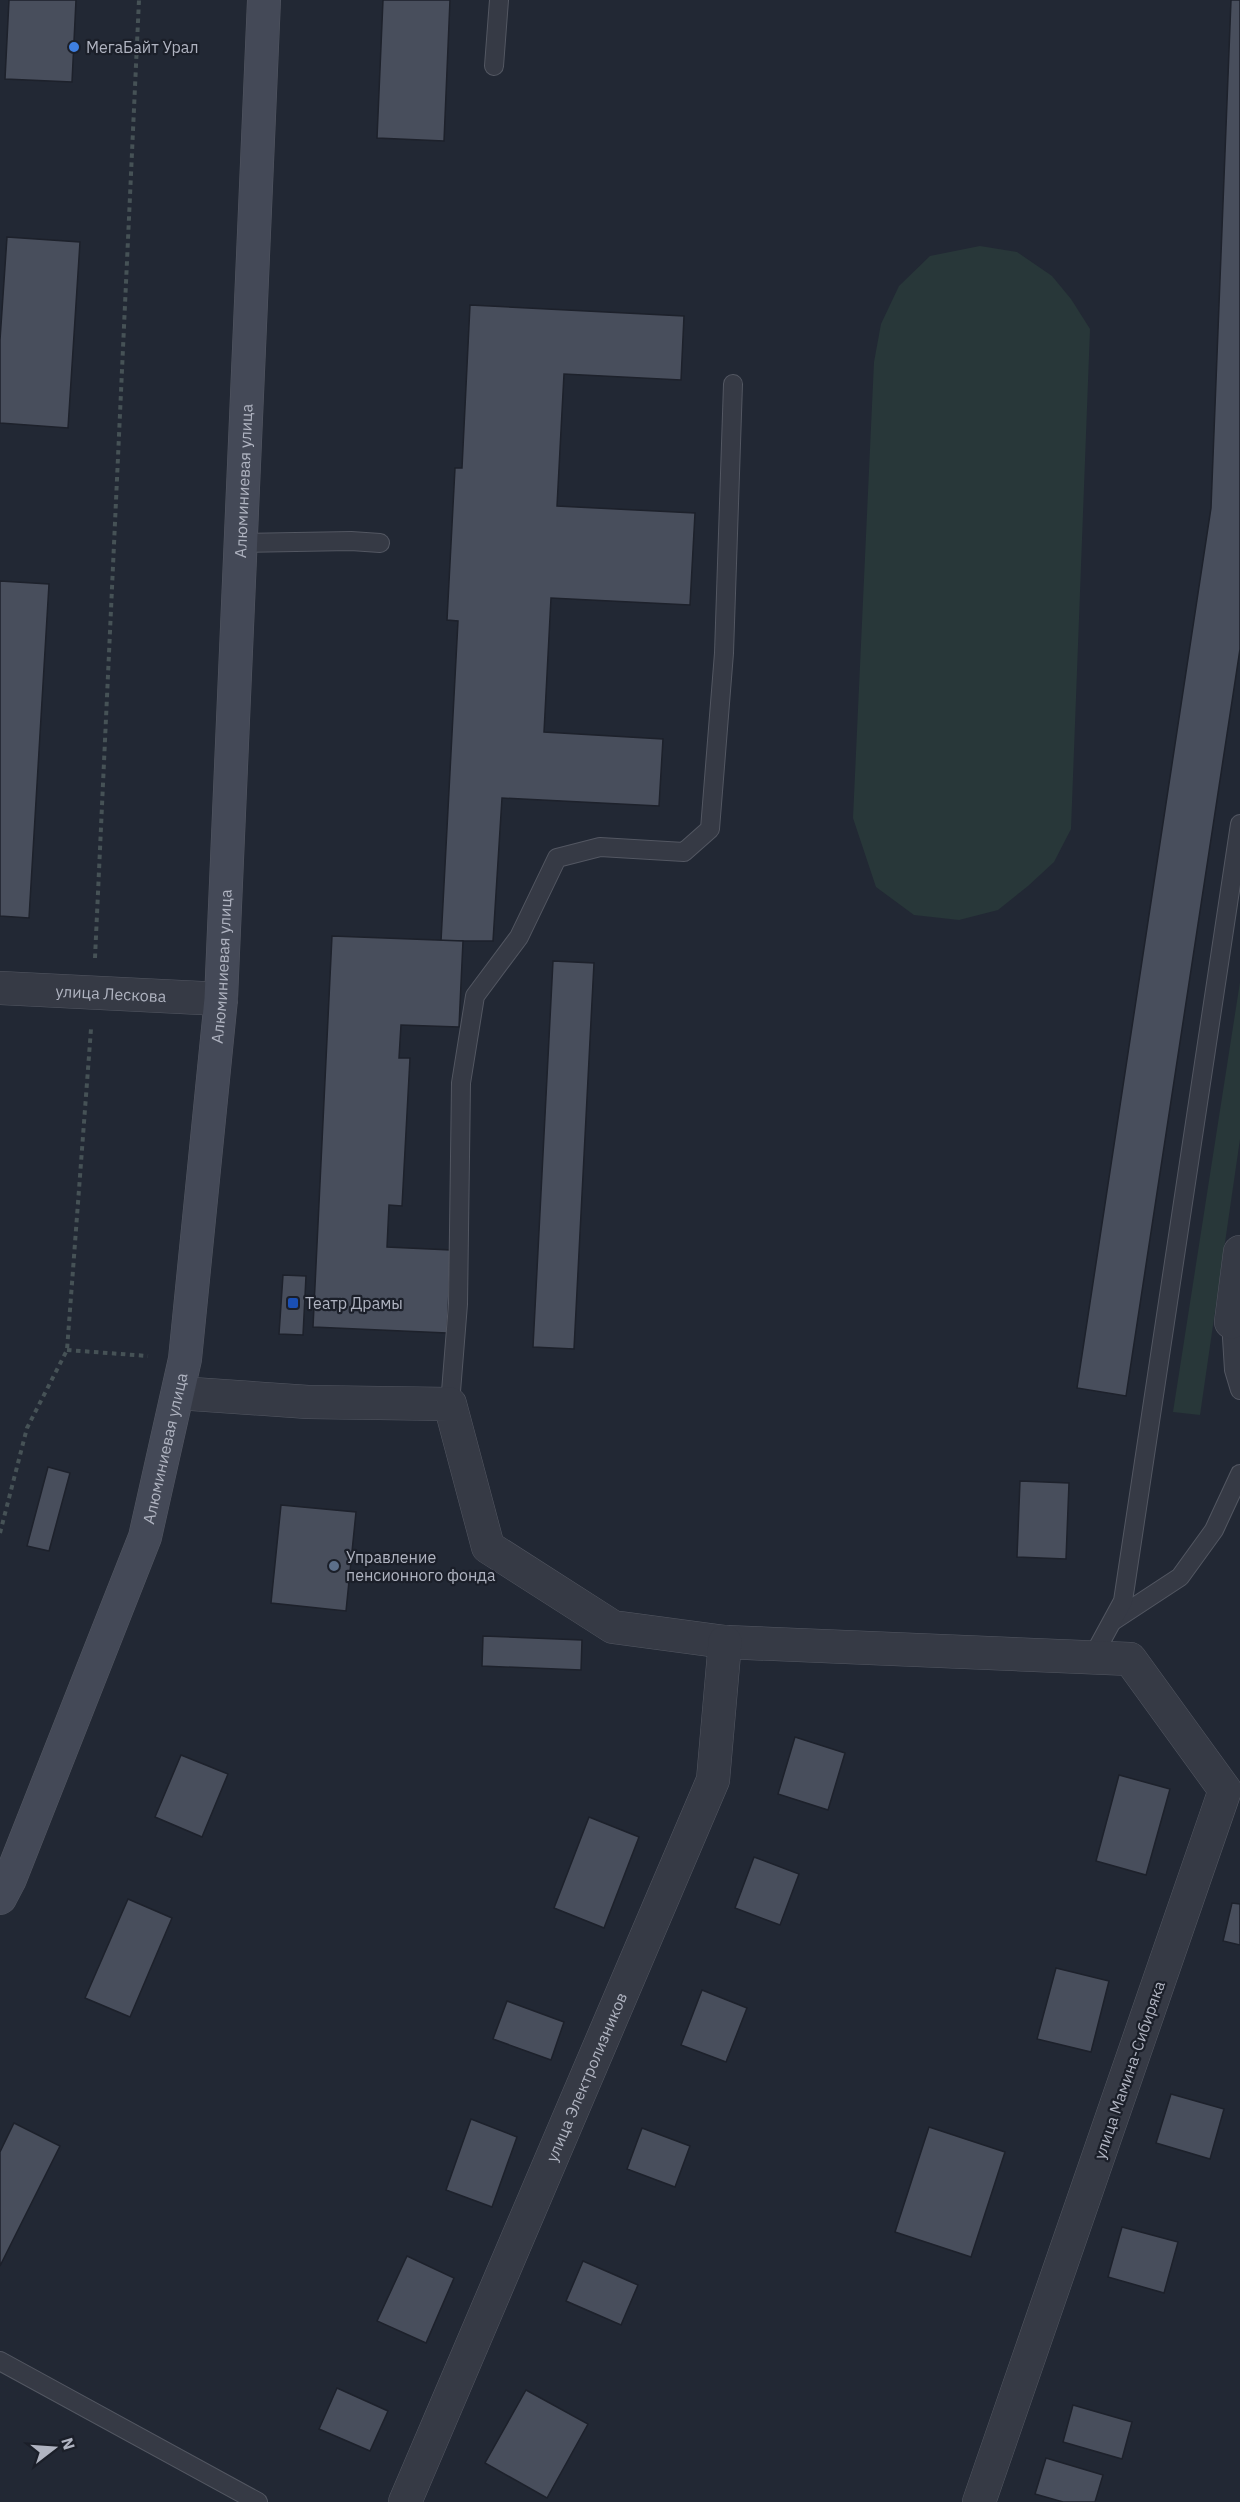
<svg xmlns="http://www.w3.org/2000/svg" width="1240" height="2502" viewBox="0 0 1240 2502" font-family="'IBM Plex Sans',sans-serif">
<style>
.green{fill:#283739}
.building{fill:#484e5c;stroke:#1d212b;stroke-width:1.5}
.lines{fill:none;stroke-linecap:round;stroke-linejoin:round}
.lane-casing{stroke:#535762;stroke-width:20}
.street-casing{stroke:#535762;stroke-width:34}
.secondary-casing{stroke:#535762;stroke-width:34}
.path{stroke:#465256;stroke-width:4;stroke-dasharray:4.5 4.5;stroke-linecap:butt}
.lane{stroke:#363a45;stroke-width:18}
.street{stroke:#363a45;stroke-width:33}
.secondary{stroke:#444957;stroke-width:33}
.shop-dot{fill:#3f7fe0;stroke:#1b1f29;stroke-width:2}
.transit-dot{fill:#1a4fb4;stroke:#1b1f29;stroke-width:2}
.service-dot{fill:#5c6f8a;stroke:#1b1f29;stroke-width:2}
.labels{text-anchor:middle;stroke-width:4.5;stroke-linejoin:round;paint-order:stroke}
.poi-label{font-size:16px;fill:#b0b4c1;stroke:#1b1f29;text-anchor:start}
.street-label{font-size:16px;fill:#b0b4c1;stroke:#1b1f29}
</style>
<rect width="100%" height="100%" fill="#222834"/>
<g class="green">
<path d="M980 246 1017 252 1052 276 1071 299 1090 329 1071 829 1054 862 1028 886 998 910 959 920 914 915 876 887 853 818 874 362 881 324 899 286 930 256Z"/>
<path d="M1240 982V1139L1200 1415 1173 1412Z"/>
</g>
<g class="building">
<path d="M9 0H76L72 82 5 79Z"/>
<path d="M383 0H450L444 141 377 138Z"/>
<path d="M1231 0H1240V649L1126 1396 1077 1388 1211 508Z"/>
<path d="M7 237 80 242 68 428 0 423V340Z"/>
<path d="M470 305 684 316 681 380 564 374 557 506 695 513 690 605 551 598 544 732 663 739 659 806 502 798 493 941H441L458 621 447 620 455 468H462Z"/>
<path d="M0 581 49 584 29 918 0 916Z"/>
<path d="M332 936 463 941 459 1027 401 1025 399 1058H410L402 1206 389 1205 387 1247 451 1250 447 1333 313 1327Z"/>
<path d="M553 961 594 963 574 1349 533 1347Z"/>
<path d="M283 1275 306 1276 303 1335 279 1334Z"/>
<path d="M48 1467 70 1473 49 1551 27 1546Z"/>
<path d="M1020 1481 1069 1483 1066 1559 1017 1557Z"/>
<path d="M281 1505 356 1512 346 1611 271 1603Z"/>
<path d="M483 1636 582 1640 581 1670 482 1666Z"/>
<path d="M795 1737 845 1753 828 1810 778 1794Z"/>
<path d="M181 1755 228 1774 202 1837 155 1817Z"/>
<path d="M1119 1775 1170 1789 1146 1875 1096 1861Z"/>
<path d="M589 1817 639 1837 604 1928 554 1908Z"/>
<path d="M754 1857 799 1874 780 1925 735 1908Z"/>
<path d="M128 1899 172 1918 130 2017 85 1998Z"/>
<path d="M1232 1903 1240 1904V1945L1223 1941Z"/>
<path d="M1056 1968 1109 1981 1091 2052 1037 2039Z"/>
<path d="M702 1990 747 2008 726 2062 681 2045Z"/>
<path d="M507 2001 564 2022 551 2060 493 2039Z"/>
<path d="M1171 2094 1224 2109 1210 2159 1156 2143Z"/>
<path d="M471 2119 517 2137 492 2207 446 2190Z"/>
<path d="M14 2123 60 2146 0 2266V2152Z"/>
<path d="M929 2127 1005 2152 971 2257 895 2232Z"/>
<path d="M642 2128 690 2146 675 2187 627 2169Z"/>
<path d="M1122 2227 1178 2242 1164 2293 1108 2277Z"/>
<path d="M407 2256 454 2278 426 2343 377 2321Z"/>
<path d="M583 2261 638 2285 621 2325 566 2301Z"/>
<path d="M337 2388 388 2411 370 2451 319 2429Z"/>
<path d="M526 2390 588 2424 547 2498 485 2463Z"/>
<path d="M1073 2405 1132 2422 1122 2459 1063 2442Z"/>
<path d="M1046 2458 1103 2475 1095 2502H1063L1035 2494Z"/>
</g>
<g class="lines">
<defs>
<g id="lane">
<path d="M494 66 499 0"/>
<path d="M242 543 351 541 380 543"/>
<path d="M1231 1322 1234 1370 1240 1390"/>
<path d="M450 1404 458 1304 461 1083 475 996 519 937 557 858 600 847 684 852 710 829 724 653 733 384"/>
<path d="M1113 1621 1180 1577 1214 1530 1240 1474"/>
<path d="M1092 1658 1123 1601 1240 824"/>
<path d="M0 2361 258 2502"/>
</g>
<g id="street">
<path id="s1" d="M0 988 221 999"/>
<path d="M1231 1322 1240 1252"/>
<path d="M178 1393 308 1402 450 1404 488 1547 613 1627 725 1642 1130 1659 1225 1790 979 2502"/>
<path id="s2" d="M405 2502 713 1780 725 1642"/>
</g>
<g id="secondary">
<path id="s3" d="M0 1898 10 1879 145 1537 185 1359 221 999 264 0"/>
</g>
</defs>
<use href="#lane" class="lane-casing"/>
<use href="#street" class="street-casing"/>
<use href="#secondary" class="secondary-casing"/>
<g class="path">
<path d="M95 958 139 0"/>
<path d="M67 1350 148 1356"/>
<path d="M0 1533 27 1428 67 1350 91 1029"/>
</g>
<use href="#lane" class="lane"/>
<use href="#street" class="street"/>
<use href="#secondary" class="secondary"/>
</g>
<circle class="shop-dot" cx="74" cy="47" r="6"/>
<rect class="transit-dot" x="287" y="1297" width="12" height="12" rx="3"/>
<circle class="service-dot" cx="334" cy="1566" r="6"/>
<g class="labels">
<g class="poi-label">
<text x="86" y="53">МегаБайт Урал</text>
<text x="305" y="1309">Театр Драмы</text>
<text x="346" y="1563">Управление<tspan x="346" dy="18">пенсионного фонда</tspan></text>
</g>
<g class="street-label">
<text dy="6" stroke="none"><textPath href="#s3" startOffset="1452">Алюминиевая улица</textPath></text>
<text dy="6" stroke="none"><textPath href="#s3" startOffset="966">Алюминиевая улица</textPath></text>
<text dy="6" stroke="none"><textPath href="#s1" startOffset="111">улица Лескова</textPath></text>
<text dy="6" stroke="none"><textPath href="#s3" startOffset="480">Алюминиевая улица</textPath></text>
<text transform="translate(1129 2070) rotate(-71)" y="6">улица Мамина-Сибиряка</text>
<text dy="6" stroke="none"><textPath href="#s2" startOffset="462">улица Электролизников</textPath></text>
</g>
</g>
<g transform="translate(54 2448) rotate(73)" stroke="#1b1f29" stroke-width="4.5" paint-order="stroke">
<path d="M0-4.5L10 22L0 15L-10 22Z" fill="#b0b4c1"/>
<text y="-9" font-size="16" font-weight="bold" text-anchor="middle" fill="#b0b4c1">N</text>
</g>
</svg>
